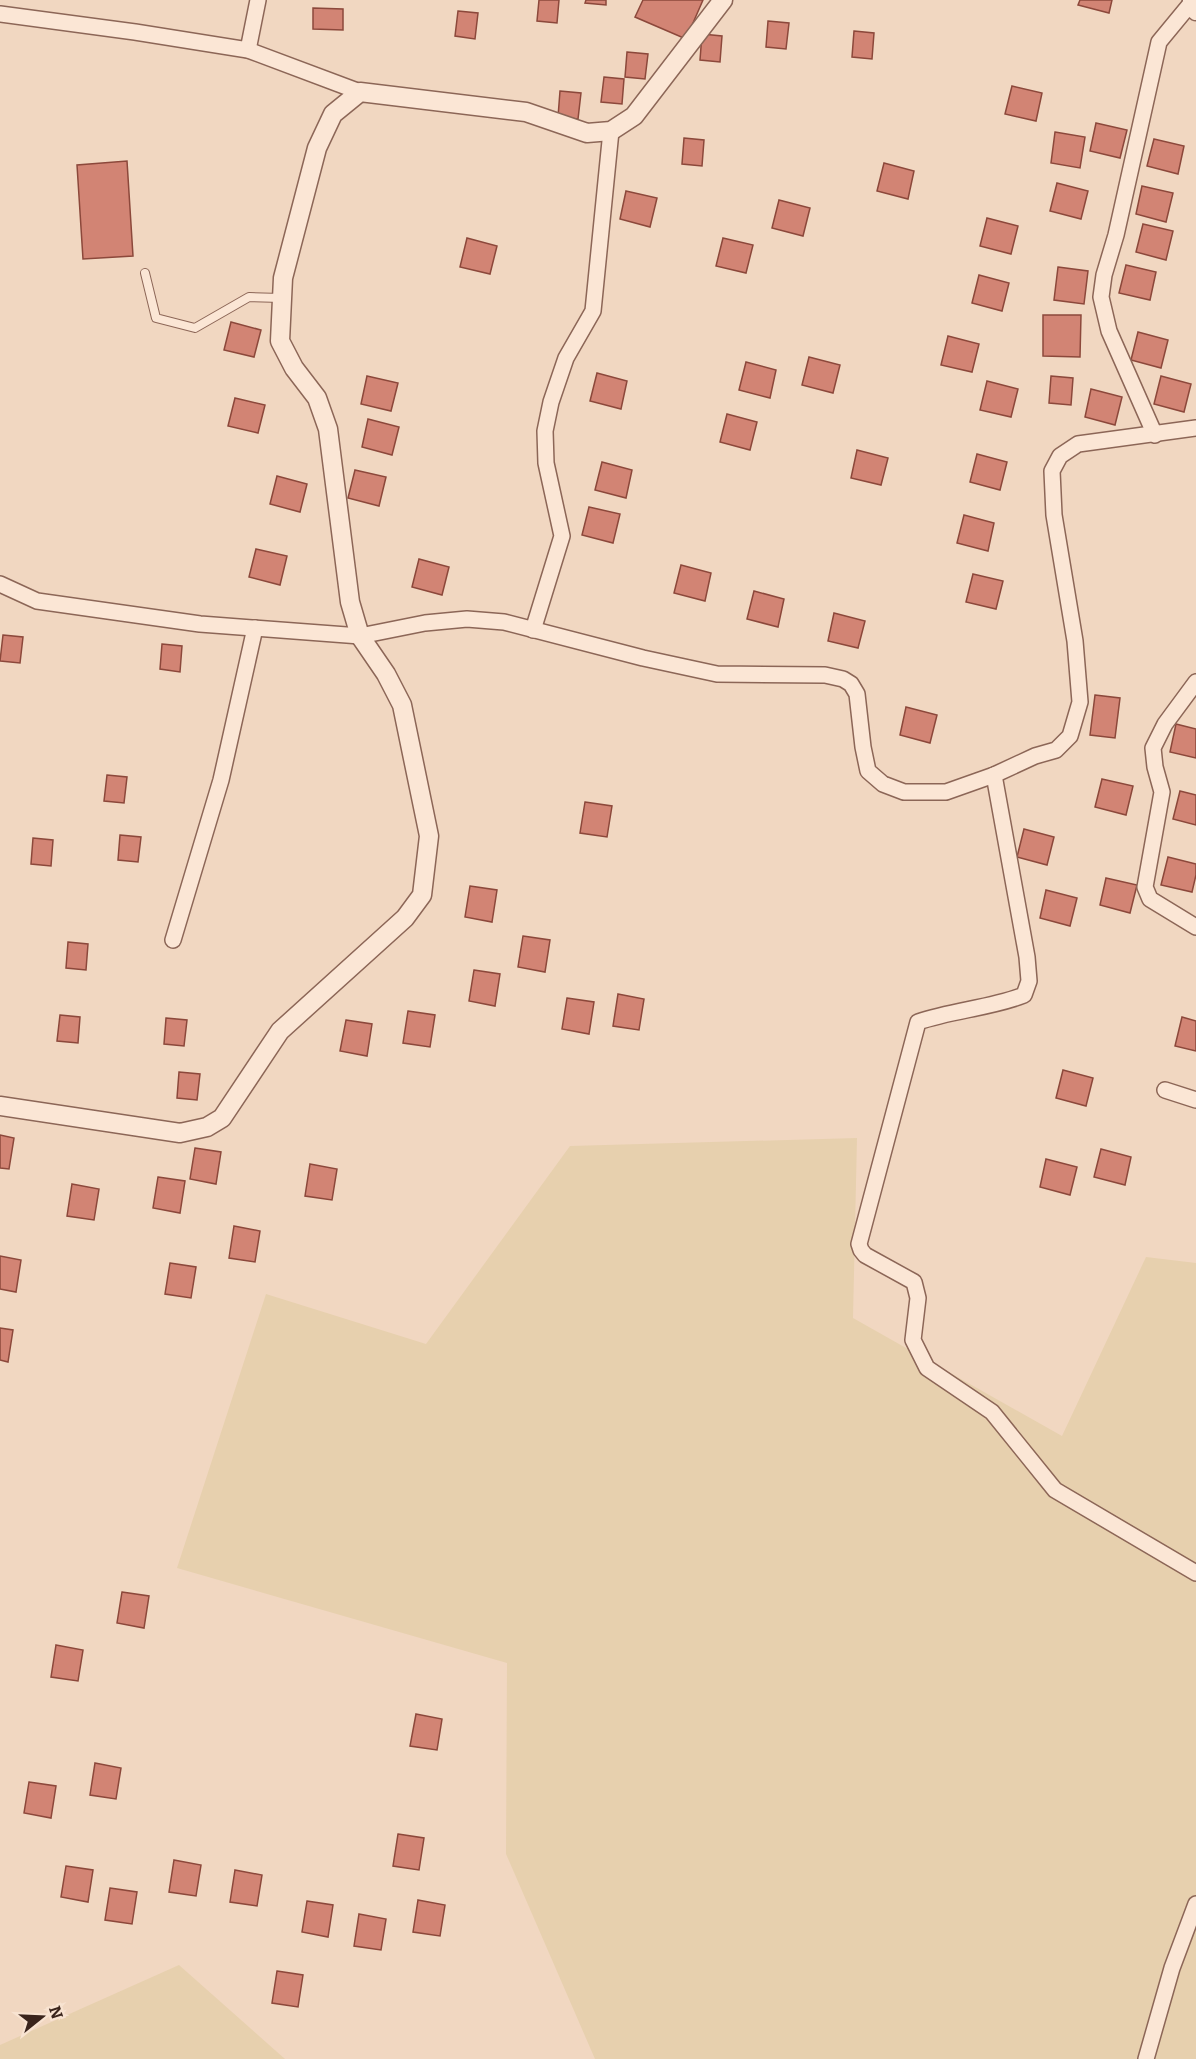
<svg xmlns="http://www.w3.org/2000/svg" width="1196" height="2059" viewBox="0 0 1196 2059" font-family="Bitter,serif">
<style>
.farmland{fill:#e7d0ae}
.building{fill:#d28474;stroke:#8c483b;stroke-width:1.5}
.lines{fill:none;stroke-linecap:round;stroke-linejoin:round}
.service-casing{stroke:#8c6657;stroke-width:10}
.minor-casing{stroke:#8c6657;stroke-width:18}
.tertiary-casing{stroke:#8c6657;stroke-width:21}
.service{stroke:#fbe6d5;stroke-width:8}
.minor{stroke:#fbe6d5;stroke-width:15}
.tertiary{stroke:#fbe6d5;stroke-width:18}
</style>
<rect width="100%" height="100%" fill="#f1d7c1"/>
<g class="farmland">
<path d="M857 1138 853 1318 1062 1436 1146 1257 1196 1263V2059H595L506 1854 507 1663 177 1568 266 1294 426 1344 570 1146Z"/>
<path d="M179 1965 285 2059H0V2045Z"/>
</g>
<g class="building">
<path d="M539 0H559L557 23 537 21Z"/>
<path d="M586 0H606V5L585 3Z"/>
<path d="M643 0H703L686 39 635 17Z"/>
<path d="M1080 0H1112L1109 13 1078 5Z"/>
<path d="M313 8 343 9V30L313 29Z"/>
<path d="M458 11 478 13 475 39 455 36Z"/>
<path d="M768 21 789 23 786 49 766 47Z"/>
<path d="M854 31 874 33 872 59 852 57Z"/>
<path d="M702 34 722 36 720 62 700 60Z"/>
<path d="M627 52 648 54 645 79 625 77Z"/>
<path d="M604 77 624 79 622 104 601 102Z"/>
<path d="M1012 86 1042 93 1036 121 1005 114Z"/>
<path d="M560 91 581 93 578 119 558 117Z"/>
<path d="M1096 123 1127 130 1120 158 1090 151Z"/>
<path d="M1055 132 1085 137 1080 168 1051 163Z"/>
<path d="M684 138 704 140 702 166 682 164Z"/>
<path d="M1154 139 1184 146 1178 174 1147 166Z"/>
<path d="M127 161 133 256 83 259 77 165Z"/>
<path d="M884 163 914 171 908 199 877 191Z"/>
<path d="M1057 183 1088 191 1081 219 1050 211Z"/>
<path d="M1142 186 1173 193 1166 222 1136 214Z"/>
<path d="M626 191 657 198 650 227 620 219Z"/>
<path d="M779 200 810 208 803 236 772 228Z"/>
<path d="M987 218 1018 226 1011 254 980 246Z"/>
<path d="M1143 224 1173 231 1166 260 1136 252Z"/>
<path d="M467 238 497 246 490 274 460 267Z"/>
<path d="M723 238 753 245 746 273 716 266Z"/>
<path d="M1126 265 1156 272 1150 300 1119 293Z"/>
<path d="M1058 267 1088 271 1084 304 1054 300Z"/>
<path d="M979 275 1009 283 1002 311 972 303Z"/>
<path d="M1043 315H1081L1080 357 1043 356Z"/>
<path d="M231 322 261 330 254 357 224 350Z"/>
<path d="M1138 332 1168 340 1161 368 1131 360Z"/>
<path d="M948 336 979 344 972 372 941 365Z"/>
<path d="M809 357 840 365 833 393 802 385Z"/>
<path d="M746 362 776 370 770 398 739 390Z"/>
<path d="M597 373 627 381 621 409 590 401Z"/>
<path d="M367 376 398 383 391 411 361 404Z"/>
<path d="M1051 376 1073 378 1071 405 1049 403Z"/>
<path d="M1161 376 1191 384 1184 412 1154 404Z"/>
<path d="M987 381 1018 389 1011 417 980 410Z"/>
<path d="M1091 389 1122 397 1115 425 1085 417Z"/>
<path d="M235 398 265 405 258 433 228 426Z"/>
<path d="M727 414 757 422 750 450 720 442Z"/>
<path d="M368 419 399 427 392 455 362 447Z"/>
<path d="M857 450 888 458 881 485 851 478Z"/>
<path d="M977 454 1007 462 1000 490 970 482Z"/>
<path d="M602 462 632 470 626 498 595 490Z"/>
<path d="M355 470 386 477 379 506 348 498Z"/>
<path d="M277 476 307 484 300 512 270 504Z"/>
<path d="M589 507 620 514 613 543 582 535Z"/>
<path d="M964 515 994 523 988 551 957 543Z"/>
<path d="M256 549 287 556 280 585 249 577Z"/>
<path d="M419 559 449 567 442 595 412 587Z"/>
<path d="M681 565 711 573 705 601 674 593Z"/>
<path d="M973 574 1003 581 996 609 966 602Z"/>
<path d="M754 591 784 599 778 627 747 619Z"/>
<path d="M834 613 865 621 858 648 828 641Z"/>
<path d="M3 635 23 637 20 663 0 661Z"/>
<path d="M162 644 182 646 180 672 160 669Z"/>
<path d="M1095 695 1120 698 1115 738 1090 735Z"/>
<path d="M906 707 937 715 930 743 900 735Z"/>
<path d="M1176 724 1196 729V758L1170 752Z"/>
<path d="M107 775 127 777 124 803 104 801Z"/>
<path d="M1102 779 1133 786 1126 815 1095 807Z"/>
<path d="M1180 791 1196 795V825L1173 819Z"/>
<path d="M585 802 612 806 607 837 580 833Z"/>
<path d="M1024 829 1054 837 1047 865 1017 857Z"/>
<path d="M120 835 141 837 138 862 118 860Z"/>
<path d="M33 838 53 840 51 866 31 864Z"/>
<path d="M1168 857 1196 864V875L1192 892 1161 885Z"/>
<path d="M1106 878 1137 885 1130 913 1100 905Z"/>
<path d="M470 886 497 890 492 922 465 917Z"/>
<path d="M1046 890 1077 898 1070 926 1040 918Z"/>
<path d="M523 936 550 940 545 972 518 967Z"/>
<path d="M68 942 88 944 86 970 66 968Z"/>
<path d="M474 970 500 974 495 1006 469 1001Z"/>
<path d="M618 994 644 999 639 1030 613 1026Z"/>
<path d="M567 998 594 1002 589 1034 562 1029Z"/>
<path d="M408 1011 435 1015 430 1047 403 1043Z"/>
<path d="M60 1015 80 1017 78 1043 57 1041Z"/>
<path d="M1182 1017 1196 1021V1051L1175 1046Z"/>
<path d="M166 1018 187 1020 184 1046 164 1044Z"/>
<path d="M346 1020 372 1024 367 1056 340 1051Z"/>
<path d="M1063 1070 1093 1078 1086 1106 1056 1098Z"/>
<path d="M179 1072 200 1074 197 1100 177 1098Z"/>
<path d="M0 1135 14 1138 9 1169 0 1168Z"/>
<path d="M195 1148 221 1152 216 1184 190 1179Z"/>
<path d="M1101 1149 1131 1157 1125 1185 1094 1177Z"/>
<path d="M1046 1159 1077 1167 1070 1195 1040 1187Z"/>
<path d="M310 1164 337 1169 332 1200 305 1196Z"/>
<path d="M158 1177 185 1181 180 1213 153 1208Z"/>
<path d="M72 1184 99 1189 94 1220 67 1216Z"/>
<path d="M234 1226 260 1231 255 1262 229 1258Z"/>
<path d="M0 1256 21 1260 16 1292 0 1289Z"/>
<path d="M170 1263 196 1267 191 1298 165 1294Z"/>
<path d="M0 1328 13 1330 8 1362 0 1360Z"/>
<path d="M122 1592 149 1596 144 1628 117 1623Z"/>
<path d="M56 1645 83 1650 78 1681 51 1677Z"/>
<path d="M416 1714 442 1719 437 1750 410 1746Z"/>
<path d="M95 1763 121 1768 116 1799 90 1795Z"/>
<path d="M29 1782 56 1786 51 1818 24 1813Z"/>
<path d="M398 1834 424 1838 419 1870 393 1866Z"/>
<path d="M174 1860 201 1865 196 1896 169 1892Z"/>
<path d="M66 1866 93 1870 88 1902 61 1897Z"/>
<path d="M235 1870 262 1875 257 1906 230 1902Z"/>
<path d="M110 1888 137 1892 132 1924 105 1920Z"/>
<path d="M418 1900 445 1905 440 1936 413 1932Z"/>
<path d="M307 1901 333 1905 328 1937 302 1932Z"/>
<path d="M359 1914 386 1919 381 1950 354 1946Z"/>
<path d="M277 1971 303 1975 298 2007 272 2003Z"/>
</g>
<g class="lines">
<defs>
<path id="service" d="M145 273 156 318 195 328 249 297 281 298"/>
<g id="minor">
<path d="M0 14 135 32 248 50 360 92"/>
<path d="M248 50 258 0"/>
<path d="M1155 435 1109 331 1101 297 1104 275 1116 235 1159 42 1192 2"/>
<path d="M0 584 37 601 200 624 360 636 425 623 467 619 504 622 643 658 717 674 825 675 843 679 851 684 857 694 863 747 868 771 883 784 904 792H946L994 775 1035 756 1056 750 1070 736 1080 702 1075 641 1054 515 1052 471 1060 456 1078 444 1196 428"/>
<path d="M533 630 562 536 546 463 545 431 551 402 566 358 593 311 611 131"/>
<path d="M1196 682 1165 724 1153 748 1155 767 1162 792 1145 887 1150 899 1196 927"/>
<path d="M994 775 1027 957 1029 981 1024 995C991 1008 953 1010 918 1022L859 1244 861 1250 865 1255 914 1282 918 1298 913 1340 927 1368 992 1412 1055 1490 1196 1573"/>
<path d="M173 940 221 780 255 628"/>
<path d="M1165 1090 1196 1100"/>
<path d="M1146 2059 1172 1968 1196 1904"/>
</g>
<g id="tertiary">
<path d="M1192 0 1196 11"/>
<path d="M0 1106 180 1133 207 1127 222 1118 280 1031 405 918 422 895 429 836 402 705 386 674 360 636 350 602 328 429 317 398 294 368 280 341 283 278 317 148 333 114 360 92 526 112 587 133 611 131 634 116 723 0"/>
</g>
</defs>
<use href="#service" class="service-casing"/>
<use href="#minor" class="minor-casing"/>
<use href="#tertiary" class="tertiary-casing"/>
<use href="#service" class="service"/>
<use href="#minor" class="minor"/>
<use href="#tertiary" class="tertiary"/>
</g>
<g transform="translate(42 2017) rotate(72)" stroke="#f8e3d1" stroke-width="4.5" paint-order="stroke">
<path d="M0-4.5L10 22L0 15L-10 22Z" fill="#3a241c"/>
<text y="-9" font-size="16" font-weight="bold" text-anchor="middle" fill="#3a241c">N</text>
</g>
</svg>
